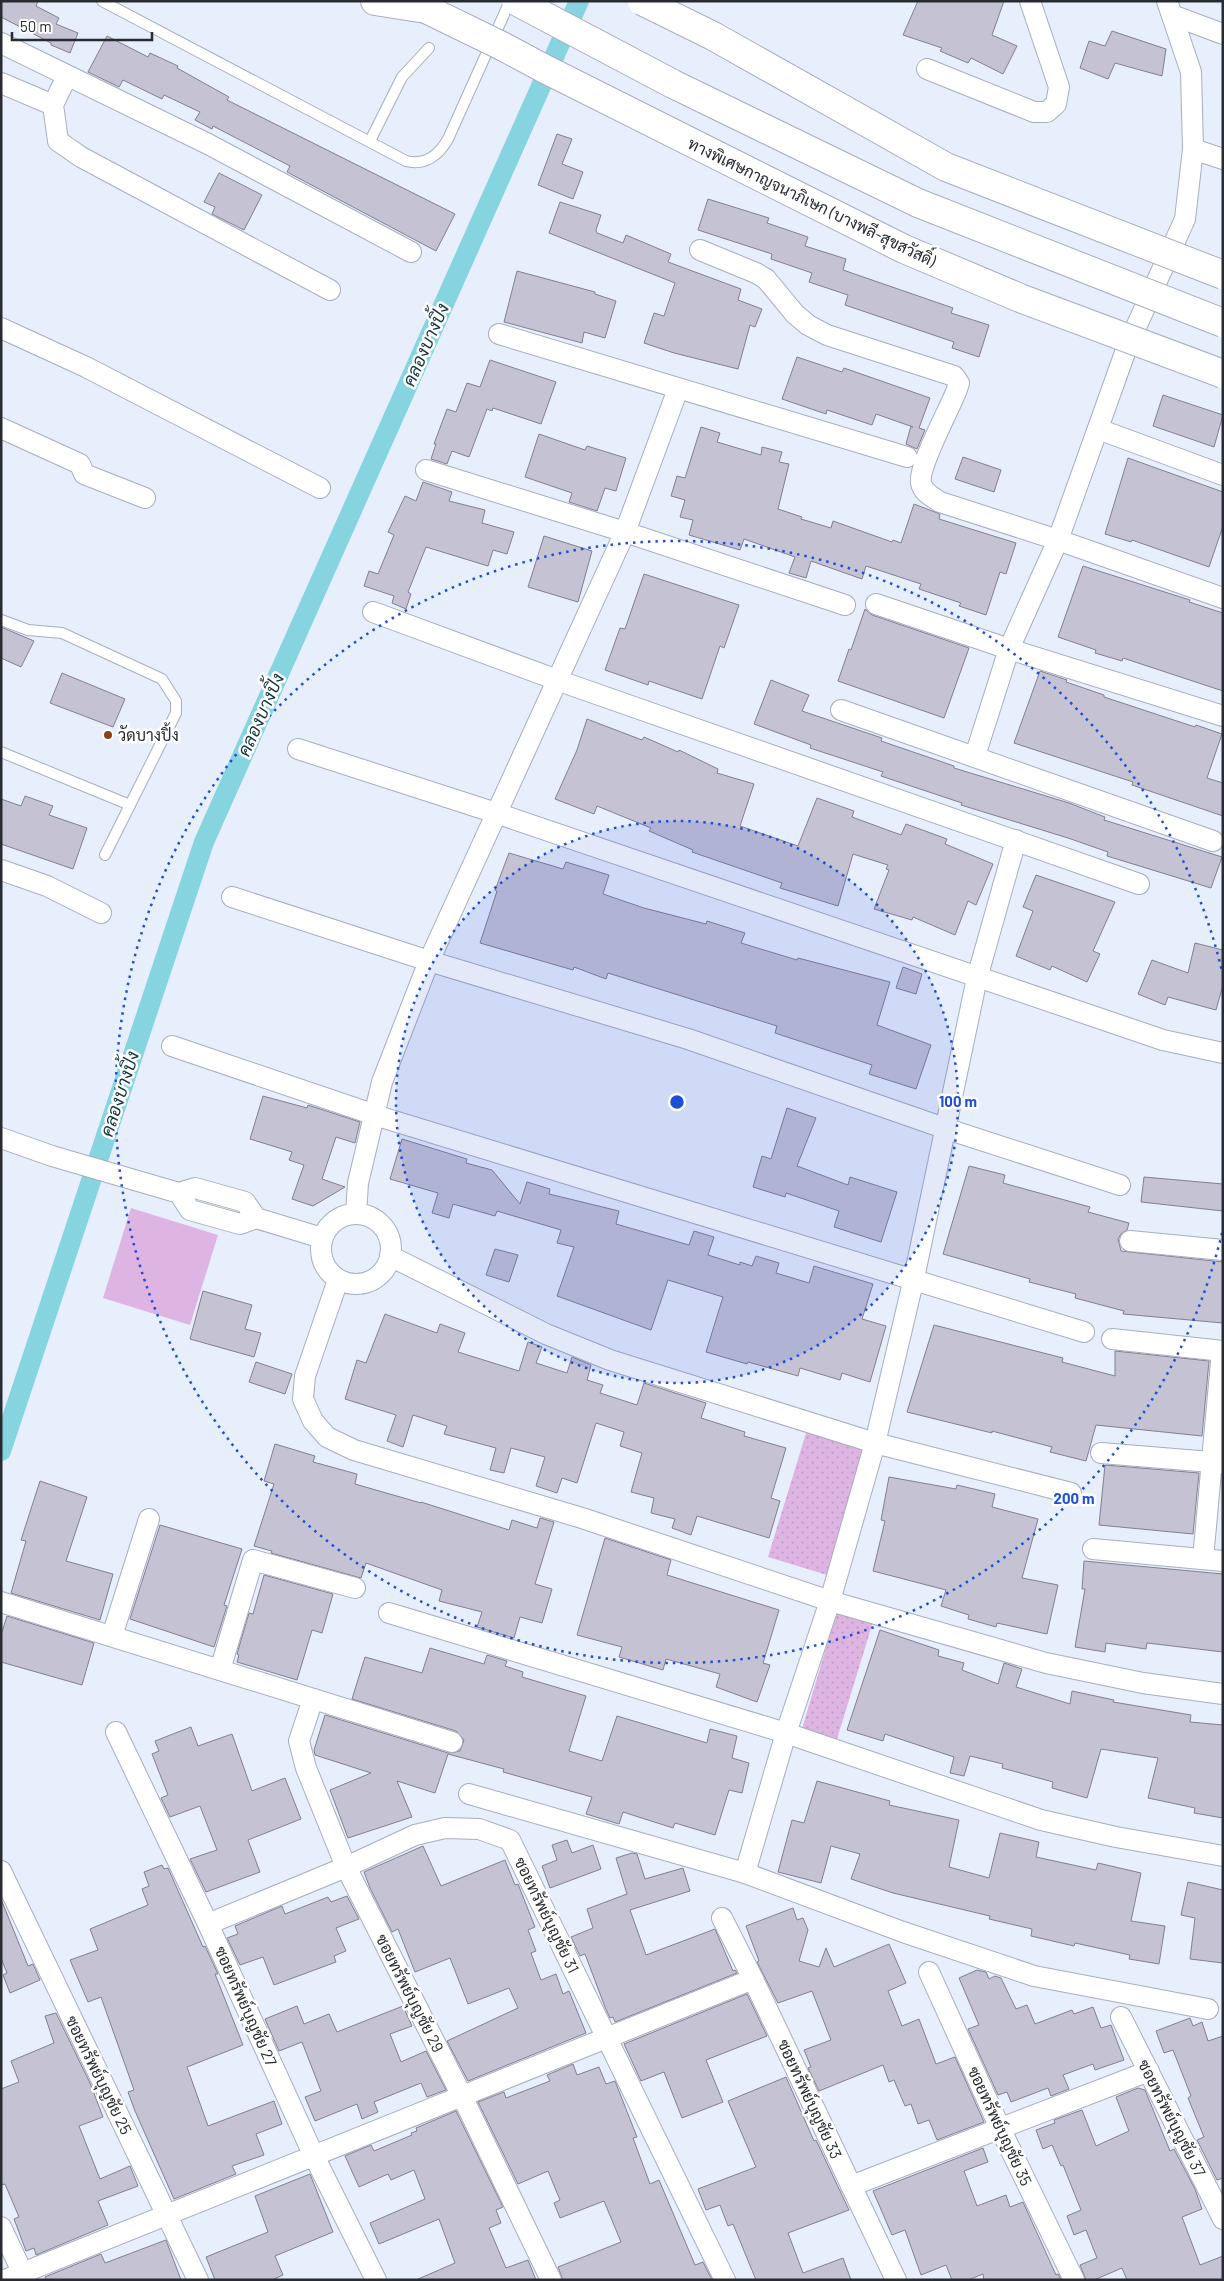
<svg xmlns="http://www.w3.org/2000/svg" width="1224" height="2281" viewBox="0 0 1224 2281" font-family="Barlow,Sarabun,sans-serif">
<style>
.grass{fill:url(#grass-dots)}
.pitch{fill:#deb5e2}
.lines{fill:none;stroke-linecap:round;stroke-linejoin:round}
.canal{stroke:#86d4df;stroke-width:20}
.building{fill:#c5c2d4;stroke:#837f90}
.lane-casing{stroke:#a6aebf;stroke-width:12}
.street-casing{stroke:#a6aebf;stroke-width:22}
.highway-casing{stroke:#a6aebf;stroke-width:30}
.lane{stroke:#fff;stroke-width:10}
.street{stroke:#fff;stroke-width:20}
.highway{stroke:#fff;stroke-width:28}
.highway-bridge-casing{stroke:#a6aebf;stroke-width:30;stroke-linecap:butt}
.highway-bridge{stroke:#fff;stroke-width:28}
.ring{fill:none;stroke:#1d4ed8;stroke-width:2.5;stroke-dasharray:2.5 5}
.poi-dot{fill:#874316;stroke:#fff;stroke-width:2}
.labels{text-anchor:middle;stroke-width:5;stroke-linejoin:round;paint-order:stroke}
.street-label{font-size:16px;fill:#282b32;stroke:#fff}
.poi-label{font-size:16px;fill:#282b32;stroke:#fff;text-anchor:start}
.water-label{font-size:18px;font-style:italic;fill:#10363b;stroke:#fff}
.centre{fill:#1d4ed8;stroke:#fff;stroke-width:2.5}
.ring-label{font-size:15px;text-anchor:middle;font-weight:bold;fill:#1d4ed8;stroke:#fff;stroke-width:5;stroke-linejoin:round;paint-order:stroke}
</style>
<defs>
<pattern id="grass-dots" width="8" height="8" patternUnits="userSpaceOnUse" patternTransform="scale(1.25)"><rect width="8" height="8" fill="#deb5e2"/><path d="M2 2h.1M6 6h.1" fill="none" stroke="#be9cc2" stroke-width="1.8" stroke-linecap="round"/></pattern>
</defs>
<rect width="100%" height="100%" fill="#e7eefc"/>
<g class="grass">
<path d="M807 1430 869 1449 830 1576 768 1557Z"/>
<path d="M837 1611 873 1622 837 1739 802 1729Z"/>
</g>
<path class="pitch" d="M131 1208 218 1235 190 1325 103 1298Z"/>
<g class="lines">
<path class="canal" d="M1 1451 204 842 579 1"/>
</g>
<g class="building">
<path d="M1 1H38L36 6 59 18 56 24 78 33 70 53 51 45V43L1 17Z"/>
<path d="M918 1H1004L992 35 1017 46 1003 74 971 58 968 63 940 51 942 48 903 35Z"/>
<path d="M1112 31 1166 49 1162 76 1115 63 1108 79 1080 68 1089 41 1105 46Z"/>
<path d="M107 36 148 57 150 53 178 66 177 68 229 97 227 100 455 214 436 251 287 172 290 166 213 126 212 129 195 120 200 112 164 95 162 99 123 80 119 87 88 72Z"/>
<path d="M557 134 572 139 562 164 583 172 573 199 538 185Z"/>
<path d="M219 173 262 195 244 230 212 214 215 207 204 202Z"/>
<path d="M708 199 769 218 767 223 808 237 805 246 846 259 843 270 953 308 951 313 989 325 979 357 952 348 954 342 845 305 848 295 809 282 812 273 771 259 772 254 698 230Z"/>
<path d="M560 202 601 215 596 230 597 233 623 243 626 235 671 254 668 262 741 289 738 300 762 309 755 327 750 325 738 369 674 353 644 343 654 313 664 316 675 283 549 233Z"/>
<path d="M517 271 595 292V294L616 301 605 338 584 332 582 343 504 322Z"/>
<path d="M797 357 842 372 844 368 930 398 919 428 925 430 917 449 906 444 911 426 913 427 876 414 872 425 827 410 826 414 782 399Z"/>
<path d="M490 360 556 382 541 424 493 408 492 411 487 409 469 457 452 451 447 464 431 459 436 444H434L447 409 456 412 467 383 480 387Z"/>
<path d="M1163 395 1223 415 1214 447 1153 426Z"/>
<path d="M701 427 720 433 717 442 761 455 762 447 782 452 779 462 789 464 778 509 802 517 801 519 831 528 833 521 892 542 893 540 901 543 914 504 940 514 939 519 1016 543 1006 574 1000 572 986 615 959 606 961 603 919 589 921 584 866 566 862 579 811 561 806 578 789 573 795 557 744 539 740 550 689 535 693 520 680 517 685 500 671 496 677 476 685 478Z"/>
<path d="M539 434 585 450 587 446 626 458 616 491 605 488 597 511 569 502 572 493 525 477Z"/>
<path d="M963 457 1001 470 994 492 955 479Z"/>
<path d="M1128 458 1223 492V526L1209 567 1132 540 1131 542 1105 534Z"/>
<path d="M423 482 452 492 449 501 485 510 482 523 514 532 507 554 493 550 488 566 426 547 408 592 411 594 406 609 392 603 394 596 364 586 369 571 378 574 394 535 388 532 405 496 416 501Z"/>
<path d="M544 536 592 551 578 602 528 587Z"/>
<path d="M1083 566 1190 600 1189 602 1223 613V691L1123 658 1122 661 1095 653 1096 650 1058 637Z"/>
<path d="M644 574 739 605 724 648 720 646 702 699 649 681 648 685 605 670 620 628 625 629Z"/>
<path d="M865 609 872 615 969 648 944 718 838 681 849 649 851 650Z"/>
<path d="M1 627 34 641 21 667 1 658Z"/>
<path d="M1040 671 1067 680 1066 682 1104 695V697L1195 727 1196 725 1222 734 1207 778 1223 783V816L1132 785 1133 782 1014 743Z"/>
<path d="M62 673 125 699 113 727 50 703Z"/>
<path d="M771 680 809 695 802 711 882 738 881 741 954 766V768L1069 803 1105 817 1104 820 1222 857 1211 888 1107 856 1108 852 1068 838 961 805 962 803 881 776 883 772 810 748 811 745 754 724Z"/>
<path d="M587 719 642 740 644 737 678 752 679 750 718 769 717 773 754 784 740 826 798 846 817 798 854 811 852 817 901 835 906 824 947 839 945 844 993 864 976 905 968 901 955 935 913 917 912 920 874 909 889 870 886 869 888 865 853 854 838 906 780 888 782 883 692 852 693 850 649 831 651 828 597 806 594 814 555 799 577 750Z"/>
<path d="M25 796 53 806 49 815 87 828 73 869 1 844V799L21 806Z"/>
<path d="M509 853 563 869 566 862 609 875 603 894 644 908 706 924 707 921 745 933 741 943 797 960 798 958 890 982 877 1025 931 1045 916 1089 869 1074 872 1065 775 1033 777 1026 608 973 606 979 574 967 573 970 480 943 497 891 495 890Z"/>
<path d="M1036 875 1115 902 1093 951 1100 954 1087 982 1052 966 1050 970 1016 956 1033 911 1023 907Z"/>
<path d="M1195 943 1223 950V985L1216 1010 1168 997 1165 1005 1138 994 1152 960 1188 973Z"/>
<path d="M903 967 922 974 916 994 896 988Z"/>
<path d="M263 1096 307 1108 308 1105 360 1122 355 1143 336 1137 322 1179 345 1187 313 1206 292 1199 304 1165 289 1160 292 1152 250 1139Z"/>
<path d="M787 1108 816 1118 797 1166 848 1185 850 1177 897 1192 881 1242 834 1227 839 1211 786 1193 785 1197 753 1187 762 1156 771 1159Z"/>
<path d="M402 1139 467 1159 466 1163 492 1170 520 1204 527 1182 550 1189 549 1194 619 1211 616 1224 689 1245 694 1231 714 1237 708 1255 740 1265V1262L752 1266 756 1256 779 1263 776 1273 809 1283 814 1266 873 1284 862 1319 886 1326 870 1382 842 1373 840 1380 800 1368 798 1376 748 1362 747 1364 706 1352 723 1297 668 1280 651 1330 557 1296 574 1247 557 1243 561 1230 497 1211 495 1216 453 1204 449 1218 432 1213 438 1193 390 1179Z"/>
<path d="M969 1166 1005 1175 1003 1183 1090 1207 1088 1212 1129 1223 1127 1230 1121 1234 1118 1239 1121 1251 1223 1262V1323L1123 1314 1124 1311 1075 1298 1076 1294 1029 1282 1030 1279 943 1254Z"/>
<path d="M1144 1177 1223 1184V1211L1141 1202Z"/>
<path d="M495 1249 518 1255 509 1282 486 1275Z"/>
<path d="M203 1291 252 1305 245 1329 261 1333 254 1357 190 1339Z"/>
<path d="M385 1314 437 1333 440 1324 465 1333 458 1352 519 1371 528 1342 542 1347 536 1363 567 1373 572 1357 591 1365 587 1380 603 1385 600 1393 637 1405 644 1383 706 1403 701 1418 745 1432 744 1436 786 1448 771 1498 780 1501 769 1538 697 1516 691 1535 672 1528 675 1519 651 1513 654 1498 631 1492 642 1453 620 1446 624 1432 596 1423 577 1483 562 1478 557 1493 536 1486 545 1457 511 1448 504 1473 490 1470 496 1448 444 1434 447 1426 413 1415 403 1447 387 1441 396 1415 345 1399 357 1360 366 1363Z"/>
<path d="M934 1325 1063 1358 1062 1362 1115 1376V1351L1209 1361 1202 1436 1096 1425 1086 1461 1050 1452 1052 1447 992 1431V1433L907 1412Z"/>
<path d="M256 1362 292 1374 285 1394 249 1382Z"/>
<path d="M275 1444 315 1456 313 1462 357 1474 355 1484 421 1503V1502L509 1530 512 1520 537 1528 540 1518 554 1522 535 1584 552 1589 542 1623 520 1617 514 1638 477 1627 482 1612 439 1601 442 1590 366 1563 361 1578 271 1553 272 1551 254 1546 274 1484 264 1481Z"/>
<path d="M1105 1465 1199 1473 1193 1534 1099 1525Z"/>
<path d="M889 1477 956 1489 957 1485 995 1494 992 1507 1038 1519 1022 1578 1058 1585 1047 1634 997 1623 996 1627 968 1619 969 1615 941 1606 946 1590 873 1571 885 1521 881 1520Z"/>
<path d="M40 1481 87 1497 66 1561 113 1574 100 1620 11 1593 26 1541 21 1540Z"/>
<path d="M160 1525 242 1549 224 1605 227 1606 214 1647 130 1619Z"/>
<path d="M605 1538 671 1560 667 1575 779 1610 763 1663 770 1665 757 1702 716 1687 720 1674 666 1659 663 1670 619 1657 622 1647 577 1635Z"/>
<path d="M1084 1561 1223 1574V1652L1147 1643 1146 1649 1106 1643 1105 1652 1075 1647 1085 1589H1082Z"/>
<path d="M264 1575 333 1594 322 1633 312 1630 297 1680 237 1662 239 1655 237 1654 249 1613 253 1614Z"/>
<path d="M7 1616 94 1643 82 1685 1 1662V1635Z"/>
<path d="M880 1630 939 1650 938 1656 964 1663 962 1670 998 1684 1004 1663 1022 1669 1016 1687 1070 1704 1072 1691 1114 1700 1113 1702 1191 1715 1190 1722 1223 1725V1818L1194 1813 1195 1808 1148 1798 1158 1758 1101 1749 1087 1798 1052 1788 1053 1782 1002 1768 1003 1764 970 1756 964 1776 950 1773 954 1757 885 1734 883 1741 847 1730Z"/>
<path d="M430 1648 484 1664 487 1655 507 1661 505 1666 523 1672 522 1677 586 1696 569 1751 602 1761 617 1716 707 1743 710 1729 737 1736 732 1758 749 1763 742 1793 729 1790 715 1835 675 1823 673 1828 623 1812 619 1824 586 1814 592 1797 503 1772 504 1769 448 1754 435 1793 397 1781 412 1817 348 1838 330 1790 371 1773 315 1755 314 1750 325 1715 448 1753 460 1751 464 1740 456 1731 352 1699 365 1657 422 1673Z"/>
<path d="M191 1727 198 1746 232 1734 252 1791 285 1778 301 1819 248 1840 260 1872 206 1892 190 1859 217 1850 200 1806 170 1817 161 1798 168 1795 152 1754 159 1751 155 1741Z"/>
<path d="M817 1781 890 1801 889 1805 959 1820 949 1867 989 1878 1000 1833 1039 1842 1036 1857 1096 1870 1098 1863 1141 1873 1131 1921 1165 1926 1159 1964 1129 1959 1130 1955 1075 1943 1074 1946 1031 1936 1032 1929 989 1919 990 1916 893 1893 851 1879 860 1854 831 1846 821 1883 778 1872 792 1820 804 1823Z"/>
<path d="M567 1840 572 1853 593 1845 601 1869 550 1888 542 1866 557 1860 552 1845Z"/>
<path d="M423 1846 441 1886 505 1860 515 1885 518 1884 535 1927 528 1930 536 1951 531 1953 541 1980 556 1974 563 1994 569 1991 586 2033 468 2081 447 2041 518 2008 509 1988 468 2004 450 1958 415 1972 398 1929 392 1932 370 1888 364 1872Z"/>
<path d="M632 1853 637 1854 645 1879 683 1868 690 1891 630 1910 646 1955 715 1929 733 1971 735 1970 737 1973 615 2022 613 2017 610 2018 605 2007 585 1954 580 1956 571 1937 593 1928 587 1909 627 1894 616 1858Z"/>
<path d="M162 1865 164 1869 168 1868 203 1947 205 1946 218 1974H215L243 2045 187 2067 208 2126 274 2101 282 2124 256 2134 264 2155 232 2166 236 2174 174 2199 135 2111 128 2092 134 2090 101 1997 88 2002 70 1960 98 1950 90 1929 148 1905 142 1889 149 1886 144 1872Z"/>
<path d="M1188 1882 1223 1890V1963L1190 1959 1195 1918 1181 1915Z"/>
<path d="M347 1896 359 1919 336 1928 346 1951 334 1956 336 1962 274 1985 263 1957 240 1965 227 1938 238 1934 235 1926 282 1906 285 1914 328 1897 331 1902Z"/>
<path d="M1 1899 28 1966 33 1964 40 1980 10 1993 3 1975 7 1973 1 1958Z"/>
<path d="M793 1908 797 1920 803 1918 808 1930 799 1961 819 1967 826 1948 834 1967 889 1944 906 1983 888 1991 902 2026 919 2019 936 2064 955 2057 984 2122 937 2140 929 2120 918 2124 911 2104 905 2106 894 2080 889 2082 883 2065 819 2091 808 2068 811 2067 804 2050 831 2040 812 1991 778 2003 757 1962 759 1961 746 1926Z"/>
<path d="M977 1970 986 1972 989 1979 995 1976 1001 1978 1016 2009 1027 2005 1035 2024 1072 2010 1074 2014 1093 2007 1101 2028 1111 2025 1124 2060 1095 2070 1093 2064 1063 2075 1069 2089 1051 2096 1048 2088 1011 2102 1007 2092 998 2095 968 2029 979 2025 959 1978Z"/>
<path d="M747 1994 767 2036 706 2060 723 2102 682 2118 664 2072 641 2081 624 2044Z"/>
<path d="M297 2006 304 2024 329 2014 337 2032 403 2006 412 2026 390 2034 401 2062 426 2051 446 2090 427 2097 421 2083 374 2102 378 2112 362 2119 357 2104 315 2121 305 2097 321 2091 302 2042 279 2051 265 2019Z"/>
<path d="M56 2013 90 2083 103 2117 79 2126 100 2179 130 2166 138 2186 98 2201 108 2225 36 2255 34 2248 26 2251 14 2219 19 2217 5 2184 1 2185V2089L19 2082 11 2061 54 2043 45 2016Z"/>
<path d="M1190 2018 1193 2026 1202 2022 1208 2041 1223 2036V2178L1217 2180 1197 2140 1204 2137 1188 2098 1191 2096 1173 2050 1164 2053 1156 2031Z"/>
<path d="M573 2064 577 2075 599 2067 606 2084 615 2081 637 2137 633 2138 650 2184 659 2180 695 2265 703 2262 712 2280H563L558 2267 621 2242 604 2201 560 2218 554 2203 560 2200 548 2171 518 2184 478 2102 504 2092 506 2098 550 2081 547 2075Z"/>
<path d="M786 2077 814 2141 816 2140 849 2210 788 2233 803 2273 843 2258 851 2280H756L733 2224 728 2226 720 2205 706 2210 698 2189 756 2167 728 2101Z"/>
<path d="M1138 2088 1145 2090 1170 2151 1174 2149 1195 2189 1202 2209 1182 2217 1200 2265 1223 2256V2280H1127L1122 2268 1094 2280H1086L1080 2265 1097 2258 1086 2230 1074 2235 1067 2216 1081 2210 1063 2165 1061 2166 1052 2145 1043 2149 1036 2130 1055 2123 1054 2120 1082 2110 1096 2146 1129 2131 1116 2097Z"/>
<path d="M456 2111 503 2207 496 2210 501 2223 489 2228 506 2268 528 2260 536 2280H416L455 2263 439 2219 379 2244 370 2223 425 2199 414 2170 391 2180 388 2174 359 2187 345 2156 371 2145 374 2151 412 2135 411 2133 417 2131 416 2128Z"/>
<path d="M983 2148 988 2162 964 2171 977 2206 1006 2195 1010 2207 1023 2202 1056 2275 1058 2274 1061 2280H984L983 2274 968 2280H952L946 2265 921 2275 905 2230 892 2235 873 2191Z"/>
<path d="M310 2174 333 2232 275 2256 283 2275 272 2280H215L206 2257 268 2232 255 2196Z"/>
<path d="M166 2240 181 2280H46L45 2277 101 2254 105 2263Z"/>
</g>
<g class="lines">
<defs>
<g id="lane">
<path d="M102 1 406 161C425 166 439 155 448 139L510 1"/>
<path d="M370 141 402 77 429 48"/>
<path d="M1 620 28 630 62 633 162 679 176 701V713L105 855"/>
<path d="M1 752 130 805"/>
</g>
<g id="street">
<path d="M1172 15 1223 34"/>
<path d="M1 43 208 144 411 252"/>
<path d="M927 69 1034 112H1047L1056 104 1059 87 1030 1"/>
<path d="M67 76 53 105 58 141 81 157 330 290"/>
<path d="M1 83 53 105"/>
<path d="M1193 149 1223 159"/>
<path d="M700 250 756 273 766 279 795 314 808 325 827 335 954 376 959 383 956 392C949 410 918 466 921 483 923 493 933 497 940 502L1058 540 1223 598"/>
<path d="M1 328 86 367 320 488"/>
<path d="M499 334 907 457"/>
<path d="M1 428 80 464 84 474 145 498"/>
<path d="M1098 429 1223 475"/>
<path d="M426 470 625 532 845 605"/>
<path d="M876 604 1009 649 1223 716"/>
<path d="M373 612 568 684 1139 884"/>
<path d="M841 710 1213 841"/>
<path d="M298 749 496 813 1163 1040 1223 1053"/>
<path d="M975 756 1009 649 1058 540 1127 347 1185 219 1193 149 1191 72 1167 1"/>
<path d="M1 870 47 886 101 913"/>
<path d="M232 897 429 961 688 1039 944 1128 1120 1185"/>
<path d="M172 1046 381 1117 1084 1332"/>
<path d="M1 1138 52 1156 179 1193 195 1188 245 1202 256 1218 322 1238"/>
<path d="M179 1193 190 1210 240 1224 256 1218"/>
<circle cx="356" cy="1249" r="35"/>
<path d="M356 1214 358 1183 382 1082 429 961 625 532 678 389"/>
<path d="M1130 1241 1223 1250"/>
<path d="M390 1256 546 1334 610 1360 875 1443 1071 1493"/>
<path d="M338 1280 305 1376 303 1399 313 1421 327 1437 354 1450 582 1518 830 1601 1046 1663 1143 1683 1223 1694"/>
<path d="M1112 1339 1223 1351"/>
<path d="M1101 1453 1223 1463"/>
<path d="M1093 1549 1223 1561"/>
<path d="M1203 1559 1222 1351"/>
<path d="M1 1602 452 1742"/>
<path d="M389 1613 786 1733 1041 1820 1116 1837 1223 1856"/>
<path d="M112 1636 149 1519"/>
<path d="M220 1670 253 1560 355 1588"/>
<path d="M313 1699 299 1741 306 1768 346 1867 462 2096 551 2280"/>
<path d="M116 1732 208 1924 313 2154 376 2280"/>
<path d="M469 1794 745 1873 903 1932 1034 1976 1208 2009"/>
<path d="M1 1871 198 2280"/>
<path d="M745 1873 786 1733 830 1601 875 1443 914 1278 977 978 1016 840"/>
<path d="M722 1918 753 1979 896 2280"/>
<path d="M208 1924 346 1867 415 1835 445 1828 479 1829 510 1840 725 2280"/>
<path d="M929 1972 1000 2128 1074 2280"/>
<path d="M1121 2017 1223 2219"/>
<path d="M851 2186 1149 2071"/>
<path d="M1 2227 26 2280"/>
<path d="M5 2280 753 1979"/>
</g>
<g id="highway">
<path d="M375 1 426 9"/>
<path d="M502 46 545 69"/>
</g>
</defs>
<use href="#lane" class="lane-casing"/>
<use href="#street" class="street-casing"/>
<use href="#highway" class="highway-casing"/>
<use href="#lane" class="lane"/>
<use href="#street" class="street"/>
<use href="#highway" class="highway"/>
<defs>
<g id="highway-bridge">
<path d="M516 1 673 84 918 203 1223 323"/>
<path d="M642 1 713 36 946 167 1223 275"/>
<path d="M426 9 502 46"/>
<path d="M545 69 904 249 1020 298 1223 374"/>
</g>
</defs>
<use href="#highway-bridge" class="highway-bridge-casing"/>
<use href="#highway-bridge" class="highway-bridge"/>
</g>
<circle cx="677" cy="1102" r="281" fill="#1d4ed8" fill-opacity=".12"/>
<g class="ring">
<circle cx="677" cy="1102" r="281"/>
<path d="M1222 1233A561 561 0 1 1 1222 971"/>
</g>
<circle class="poi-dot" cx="108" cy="735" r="5"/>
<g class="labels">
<g class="street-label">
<text transform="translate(812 202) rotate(26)" y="6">ทางพิเศษกาญจนาภิเษก (บางพลี-สุขสวัสดิ์)</text>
<text transform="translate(547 1915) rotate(64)" y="6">ซอยทรัพย์บุญชัย 31</text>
<text transform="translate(410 1993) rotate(63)" y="6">ซอยทรัพย์บุญชัย 29</text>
<text transform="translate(246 2006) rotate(66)" y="6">ซอยทรัพย์บุญชัย 27</text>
<text transform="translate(99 2075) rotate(64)" y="6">ซอยทรัพย์บุญชัย 25</text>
<text transform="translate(810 2099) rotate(65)" y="6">ซอยทรัพย์บุญชัย 33</text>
<text transform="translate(1172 2118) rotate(63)" y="6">ซอยทรัพย์บุญชัย 37</text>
<text transform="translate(1000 2126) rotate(65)" y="6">ซอยทรัพย์บุญชัย 35</text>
</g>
<g class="poi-label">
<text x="118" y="741">วัดบางปิ้ง</text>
</g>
<g class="water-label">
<text transform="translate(426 345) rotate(-66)" y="6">คลองบางปิ้ง</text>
<text transform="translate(261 715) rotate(-66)" y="6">คลองบางปิ้ง</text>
<text transform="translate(120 1094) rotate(-72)" y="6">คลองบางปิ้ง</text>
</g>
</g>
<circle cx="677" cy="1102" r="8" class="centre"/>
<g class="ring-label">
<text x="958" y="1107">100 m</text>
<text x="1074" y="1504">200 m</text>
</g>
<rect width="1224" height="2281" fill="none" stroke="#282b32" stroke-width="5"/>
<path d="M12 32v8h140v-8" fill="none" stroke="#282b32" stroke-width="2.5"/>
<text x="20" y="32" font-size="15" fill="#282b32" stroke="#ffffff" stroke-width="4" paint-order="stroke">50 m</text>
</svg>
